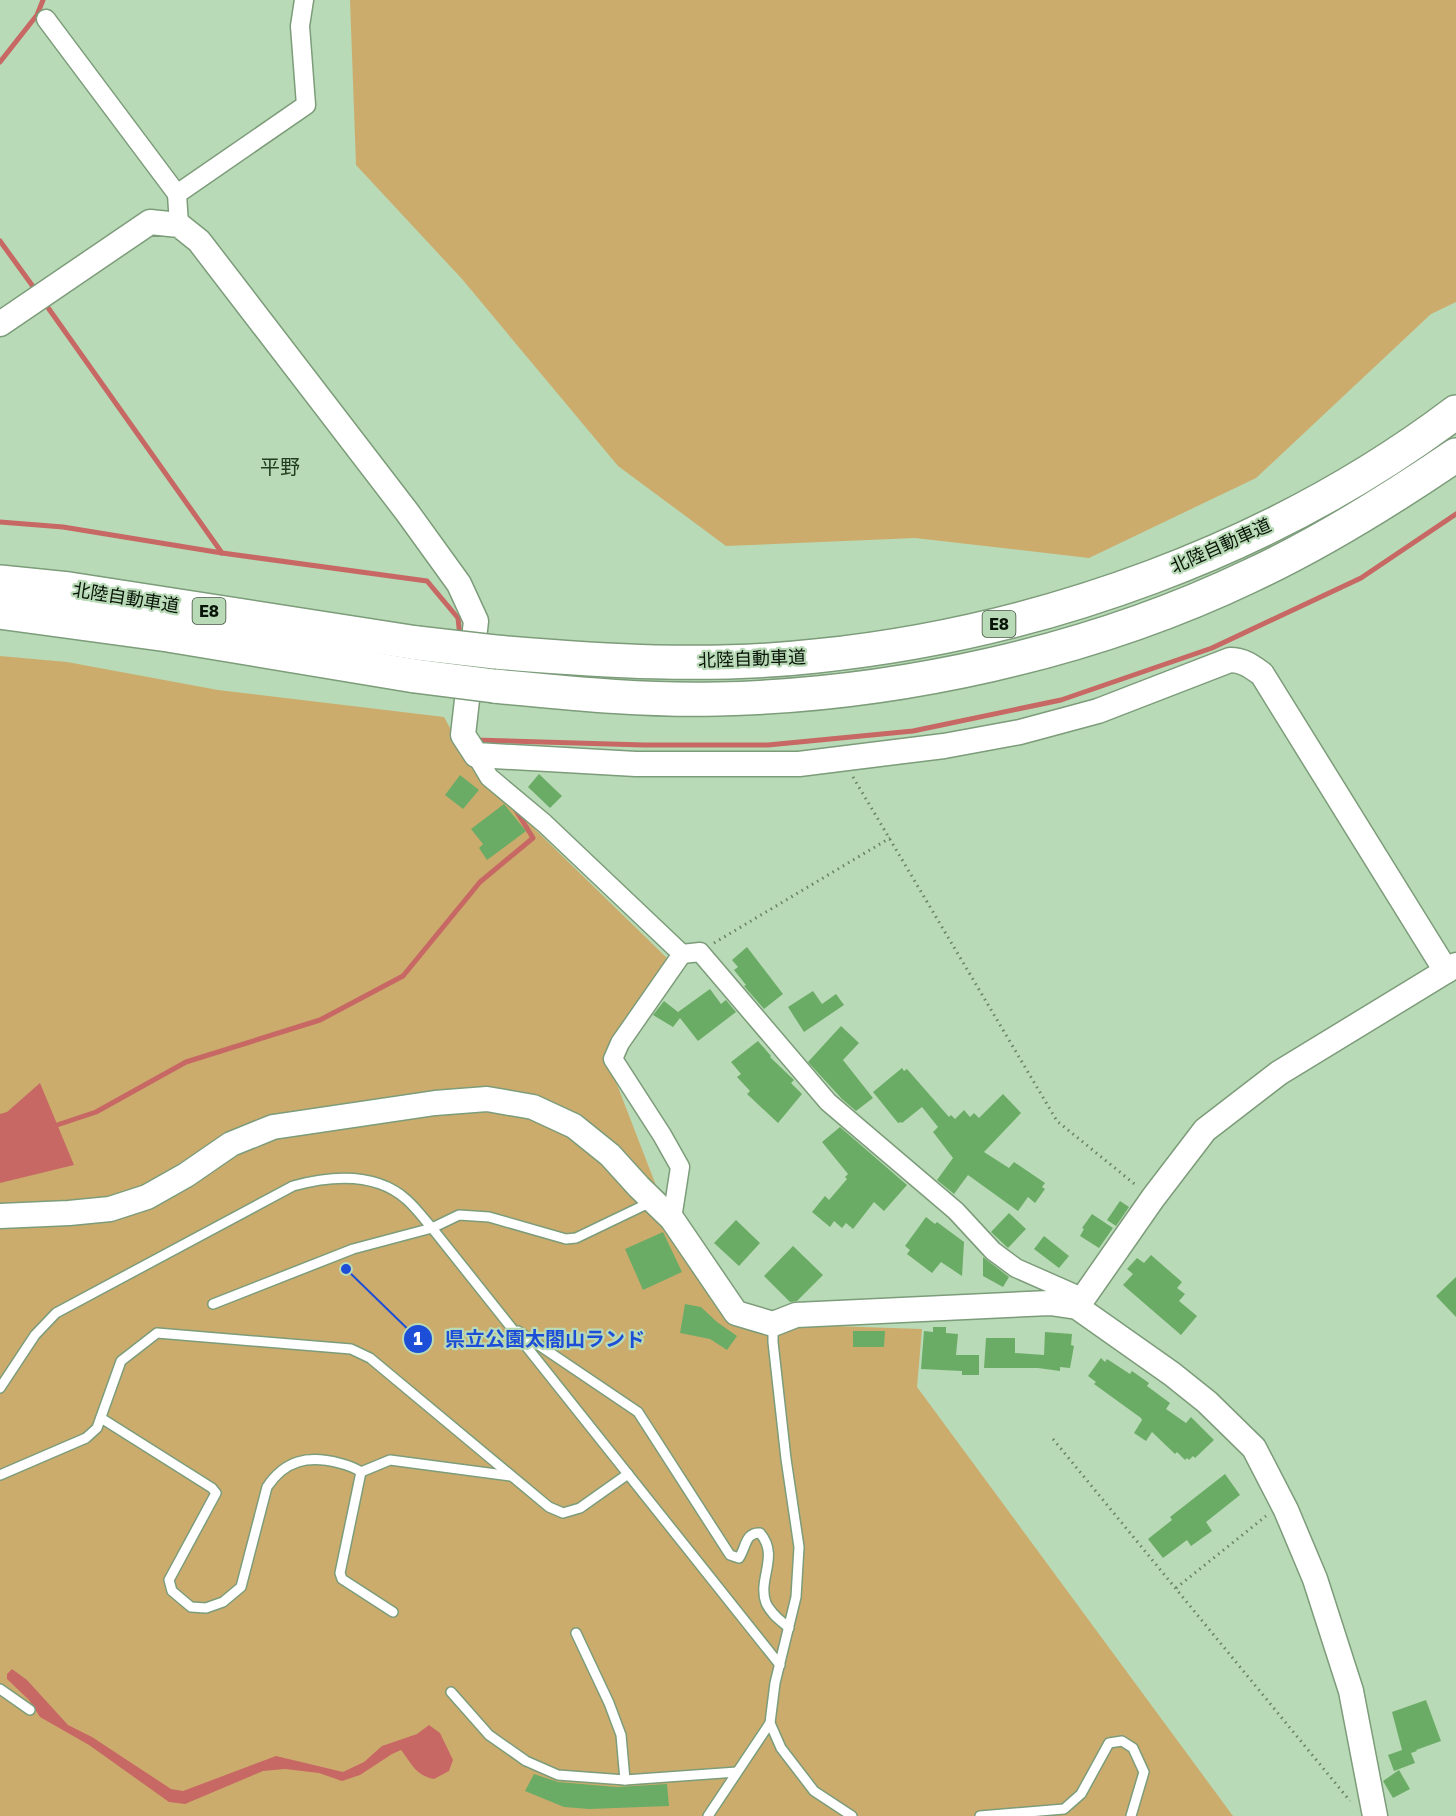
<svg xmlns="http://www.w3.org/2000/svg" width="1456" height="1816" viewBox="0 0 1456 1816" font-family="'Golos Text','Noto Sans JP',sans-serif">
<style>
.green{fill:#ccac6d}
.water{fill:#c76865}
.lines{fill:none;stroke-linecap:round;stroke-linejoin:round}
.stream{stroke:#c76865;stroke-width:5}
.building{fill:#6aac66}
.service-casing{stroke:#7c9c7a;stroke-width:12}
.minor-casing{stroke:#7c9c7a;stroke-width:21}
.tertiary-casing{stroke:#7c9c7a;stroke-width:27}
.motorway-casing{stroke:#7c9c7a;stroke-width:36}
.path{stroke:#6a8268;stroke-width:3;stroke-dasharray:1.5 4.5;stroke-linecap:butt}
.service{stroke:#fff;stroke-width:9}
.minor{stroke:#fff;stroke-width:18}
.tertiary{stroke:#fff;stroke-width:24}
.motorway{stroke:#fff;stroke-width:33}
.motorway-bridge-casing{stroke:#7c9c7a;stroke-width:36;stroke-linecap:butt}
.motorway-bridge{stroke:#fff;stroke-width:33}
.labels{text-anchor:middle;stroke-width:4.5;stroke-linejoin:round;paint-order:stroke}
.shield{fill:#b9dab6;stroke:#3e503c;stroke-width:1.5}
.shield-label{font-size:16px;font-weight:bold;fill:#091508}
.street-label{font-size:18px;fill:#091508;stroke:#b9dab6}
.neighbourhood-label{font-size:20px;fill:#223e20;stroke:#b9dab6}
.leader{fill:none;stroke:#1d4ed8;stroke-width:2}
.callout-dot{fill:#1d4ed8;stroke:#b9dab6;stroke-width:2}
.mark-label{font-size:18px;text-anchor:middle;font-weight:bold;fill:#fff}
.callout-label{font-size:20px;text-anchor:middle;font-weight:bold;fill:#1d4ed8;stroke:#b9dab6;stroke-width:4.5;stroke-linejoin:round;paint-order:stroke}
</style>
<rect width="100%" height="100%" fill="#b9dab6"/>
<g class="green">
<path d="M350 0H1456V302L1431 314 1256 478 1089 558 915 538 726 546 618 466 462 279 356 165Z"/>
<path d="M0 656 67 662 218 690 444 717 472 768 670 961 606 1056 662 1201 661 1220 723 1317 773 1324 922 1329 917 1387 1233 1816H0Z"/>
</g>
<g class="water">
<path d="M40 1083 74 1165 0 1183V1114L7 1112Z"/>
<path d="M12 1669 27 1680 68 1725 92 1737 171 1789 183 1791 276 1756 343 1772 364 1762 382 1746 417 1734 429 1725 440 1733 453 1760 449 1771 434 1779C415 1775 412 1764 401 1750L392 1754 360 1775 342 1781 319 1773 285 1769 263 1771 185 1804 169 1802 89 1745 40 1717 29 1700 7 1679V1674Z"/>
</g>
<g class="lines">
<g class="stream">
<path d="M0 62 37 15 43 0"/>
<path d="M0 241 37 292"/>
<path d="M44 302 222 553"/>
<path d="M0 522 63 527 222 553 427 581 458 618 460 637"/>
<path d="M474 740 644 745H768L913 731 1061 700 1212 648 1361 578 1456 514"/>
<path d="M57 1125 96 1112 186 1062 320 1020 403 976 480 882 533 838 514 807"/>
</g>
</g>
<g class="building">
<path d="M539 774 562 796 550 808 528 787Z"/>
<path d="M460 775 479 790 463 809 445 795Z"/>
<path d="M504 804 526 831 487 860 479 848 483 844 471 829Z"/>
<path d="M747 947 783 994 764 1009 744 986 746 985 734 970 738 967 732 960Z"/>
<path d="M710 989 721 1004 726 1000 736 1012 698 1041 680 1018 673 1027 653 1015 664 1001 678 1012Z"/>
<path d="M813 991 822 1004 836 994 844 1005 804 1032 788 1007Z"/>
<path d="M841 1026 859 1043 843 1060 873 1098 856 1111 842 1099 808 1062Z"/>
<path d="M758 1041 771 1056 770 1057 794 1080 791 1083 802 1094 778 1123 747 1094 750 1091 737 1077 741 1074 731 1062Z"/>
<path d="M902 1068 904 1071 907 1069 949 1117 951 1115 955 1119 964 1110 970 1117 974 1113 979 1118 1003 1094 1021 1113 984 1152 1009 1168 1014 1162 1045 1183 1042 1187 1045 1189 1035 1203 1028 1197 1018 1211 968 1175 954 1194 937 1180 953 1158 933 1132 938 1127 922 1107 902 1123 901 1122 898 1123 873 1092Z"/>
<path d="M840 1127 907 1185 884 1211 874 1202 853 1229 846 1223 842 1228 834 1221 830 1227 812 1212 825 1196 829 1200 847 1179 845 1177 848 1174 822 1142Z"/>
<path d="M1120 1201 1129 1207 1116 1226 1107 1220Z"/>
<path d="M1009 1213 1026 1229 1008 1248 991 1232Z"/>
<path d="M1092 1214 1113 1228 1099 1248 1080 1236 1084 1229 1082 1228Z"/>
<path d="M926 1217 935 1224 937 1222 964 1242 962 1276 941 1262 932 1273 907 1254 910 1250 905 1246Z"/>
<path d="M736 1220 760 1243 739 1266 714 1243Z"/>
<path d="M663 1232 682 1272 643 1290 625 1249Z"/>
<path d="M1044 1236 1069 1256 1059 1268 1034 1249Z"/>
<path d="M793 1246 823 1275 797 1301 790 1302 764 1276Z"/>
<path d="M1151 1255 1182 1282 1177 1288 1185 1294 1179 1301 1197 1316 1181 1335 1123 1285 1133 1274 1127 1269 1137 1258 1144 1263Z"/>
<path d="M983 1257 1009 1277 1003 1287 983 1276Z"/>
<path d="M1456 1277V1317L1436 1296Z"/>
<path d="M685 1304 701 1307 717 1322 737 1336 727 1350 710 1339 680 1333Z"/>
<path d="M933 1327H946V1333L958 1334 956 1355H979V1375H962V1371L921 1369 924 1331 933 1332Z"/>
<path d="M853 1331H885L884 1347H853Z"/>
<path d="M1045 1332 1072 1334 1071 1345 1074 1346 1070 1368 1060 1367V1371L1038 1368H984L986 1338H1015V1353L1044 1355Z"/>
<path d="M1101 1358 1105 1362 1107 1359 1130 1374 1132 1371 1149 1383 1147 1386 1170 1403 1166 1409 1186 1423 1191 1417 1214 1440 1195 1458 1193 1456 1189 1460 1187 1458 1185 1460 1177 1452 1175 1454 1152 1432 1146 1441 1134 1433 1142 1420 1141 1418 1094 1384 1096 1382 1088 1376Z"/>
<path d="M1225 1474 1240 1495 1206 1522 1212 1531 1191 1546 1187 1540 1163 1558 1148 1539 1172 1520 1170 1517Z"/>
<path d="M1426 1700 1441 1741 1416 1750 1417 1751 1411 1753 1415 1763 1394 1771 1388 1755 1402 1750 1392 1712Z"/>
<path d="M1399 1770 1410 1789 1393 1798 1383 1781Z"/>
<path d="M534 1774 558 1782 617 1787 667 1784 669 1806 589 1809 564 1807 525 1791Z"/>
</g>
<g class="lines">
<defs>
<g id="service">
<path d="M213 1304 353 1249 432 1228 459 1215 489 1217 566 1239 576 1238 651 1202"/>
<path d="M518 1331 638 1412 730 1555 739 1558C746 1548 745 1532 760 1533 780 1556 757 1579 766 1603 771 1614 780 1620 789 1628"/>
<path d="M0 1388 35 1335 56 1313 293 1186C330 1176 376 1172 407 1200 416 1208 424 1219 432 1228L780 1665"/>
<path d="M101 1418 212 1488 216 1493 169 1580 172 1591 191 1607 206 1608 223 1602 241 1587 267 1487C285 1460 308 1455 339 1463 347 1465 354 1467 361 1472L390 1460 511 1476"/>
<path d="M361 1472 340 1573 342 1579 393 1612"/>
<path d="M0 1475 86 1438 97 1428 121 1361 157 1333 351 1349 370 1358 549 1507 563 1513 580 1508 628 1474"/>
<path d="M576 1633 609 1703 621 1735 625 1780 737 1772"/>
<path d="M0 1689 30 1710"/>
<path d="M451 1692 489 1735 526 1761 558 1775 625 1780"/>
<path d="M770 1723 781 1748 814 1791 852 1816"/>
<path d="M708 1816 770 1723 775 1683 796 1597 799 1547 786 1459 773 1342V1324"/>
<path d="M980 1816 1064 1809 1081 1794 1109 1743 1122 1741 1133 1748 1144 1772 1131 1816"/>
</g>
<g id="minor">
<path d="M46 19 177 194"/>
<path d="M179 225 177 194 306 105 300 26 304 0"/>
<path d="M476 755 489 777 544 823 682 954 700 952 828 1102 956 1211 993 1251 1016 1268 1084 1298"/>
<path d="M672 1219 680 1167 662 1135 613 1059 620 1043 682 954"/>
</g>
<g id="tertiary">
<path d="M0 324 150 222 179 225 199 241 407 512 459 584 476 621 463 735 476 755 636 764H799L944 746 1020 732 1098 711 1230 660C1243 660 1251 666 1262 674L1446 971"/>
<path d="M0 1216 69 1213 110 1209 147 1197 186 1175 231 1144 273 1127 435 1103 487 1099 533 1107 574 1126 610 1155 639 1187 672 1219 736 1313 773 1324 796 1315 1050 1303 1077 1307 1172 1374 1207 1402 1254 1448 1286 1510 1315 1579 1351 1691 1375 1816"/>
<path d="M1077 1307 1153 1198 1205 1130 1279 1073 1456 965"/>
</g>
<g id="motorway">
<path d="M0 582 69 589 417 643"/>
<path d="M0 612 168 635 415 676"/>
<path d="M495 652C601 661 709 668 816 656 1041 633 1275 549 1456 412"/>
<path d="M494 686C568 693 643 701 718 699 896 695 1089 653 1250 576 1323 542 1390 500 1456 455"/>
</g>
</defs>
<use href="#service" class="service-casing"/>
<use href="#minor" class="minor-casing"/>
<use href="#tertiary" class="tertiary-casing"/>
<use href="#motorway" class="motorway-casing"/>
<g class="path">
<path d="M853 777 1057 1121 1137 1186"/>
<path d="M714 943 890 838"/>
<path d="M1053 1439 1350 1801"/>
<path d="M1176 1588 1266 1516"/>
</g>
<use href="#service" class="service"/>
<use href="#minor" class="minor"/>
<use href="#tertiary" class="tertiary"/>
<use href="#motorway" class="motorway"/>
<defs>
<g id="motorway-bridge">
<path d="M417 643 495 652"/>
<path d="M415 676 494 686"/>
</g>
</defs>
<use href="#motorway-bridge" class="motorway-bridge-casing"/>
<use href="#motorway-bridge" class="motorway-bridge"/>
</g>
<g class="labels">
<g class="shield">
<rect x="192.5" y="598" width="33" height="26" rx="4.5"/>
<rect x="982.5" y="611" width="33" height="26" rx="4.5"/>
</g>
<g class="shield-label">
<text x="209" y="617">E8</text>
<text x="999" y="630">E8</text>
</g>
<g class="street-label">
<text transform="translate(1221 546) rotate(-24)" y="6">北陸自動車道</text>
<text transform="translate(126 598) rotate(9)" y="6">北陸自動車道</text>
<text transform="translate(752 659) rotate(-2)" y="6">北陸自動車道</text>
</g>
<g class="neighbourhood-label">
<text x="280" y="474">平野</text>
</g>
</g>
<path class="leader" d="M346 1269L418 1339"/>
<g class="callout-dot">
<circle cx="346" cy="1269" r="6"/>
<circle cx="418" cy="1339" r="15"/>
</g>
<g class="mark-label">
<text x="418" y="1345">1</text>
</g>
<g class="callout-label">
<text x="545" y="1346">県立公園太閤山ランド</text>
</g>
</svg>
